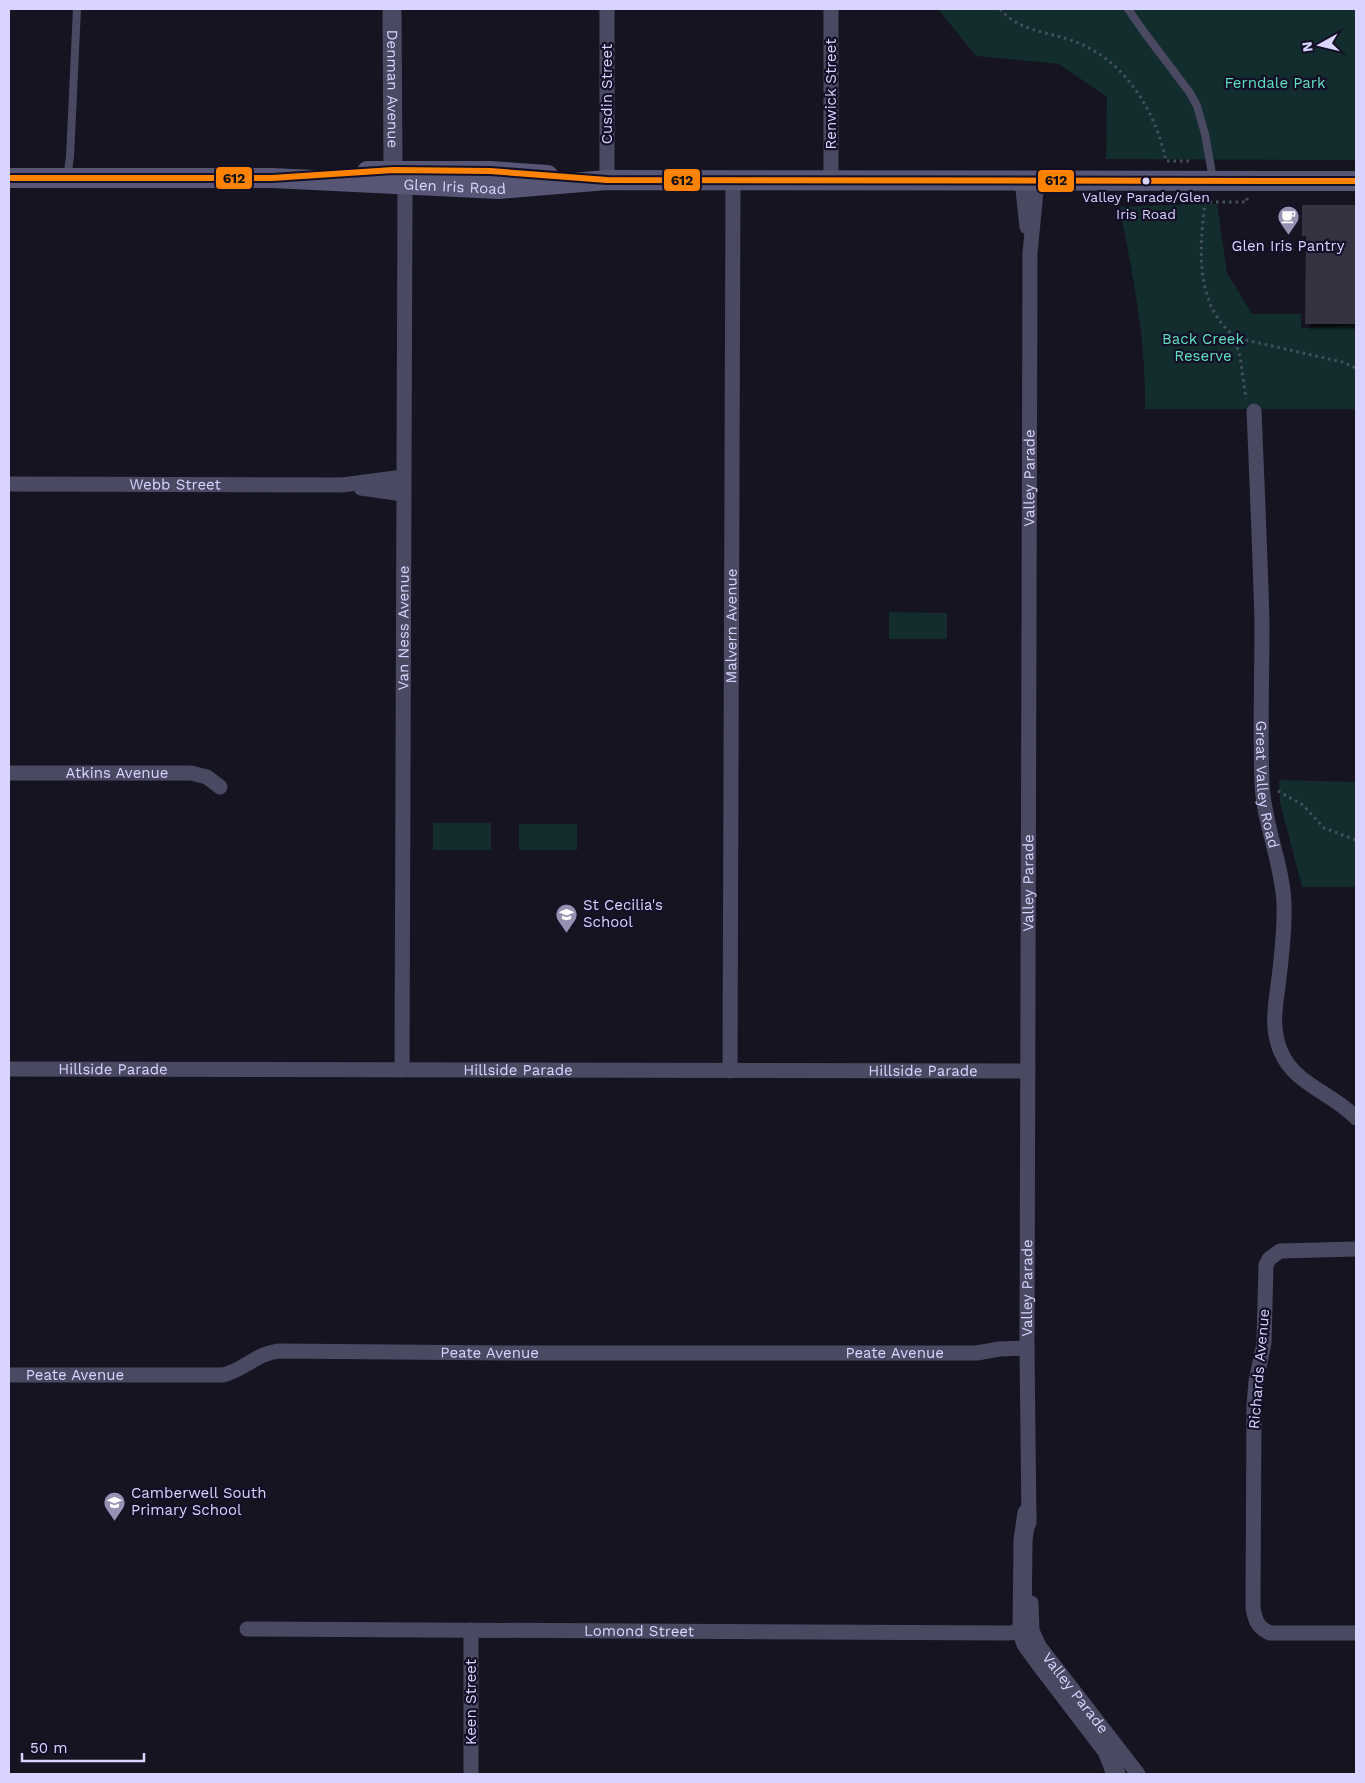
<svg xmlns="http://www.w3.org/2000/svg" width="1365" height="1783" viewBox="0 0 1365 1783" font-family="'Work Sans',sans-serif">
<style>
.green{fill:#132c2d}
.building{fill:#343243;filter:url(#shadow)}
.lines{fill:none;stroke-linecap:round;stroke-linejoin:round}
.path{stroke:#44505f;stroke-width:3;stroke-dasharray:2.5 4;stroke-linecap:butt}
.service{stroke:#4a4962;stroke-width:8}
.minor{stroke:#4a4962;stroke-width:15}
.tertiary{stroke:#4a4962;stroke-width:19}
.secondary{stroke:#575674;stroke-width:20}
.bus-1-casing{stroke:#130f26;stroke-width:10}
.bus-1{stroke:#ff8200;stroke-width:6}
.bus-dot{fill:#d9d4ff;stroke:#130f26;stroke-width:2}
.labels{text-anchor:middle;stroke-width:4.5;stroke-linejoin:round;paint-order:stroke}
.bus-label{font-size:14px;fill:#d9d4ff;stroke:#130f26}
.park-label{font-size:15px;fill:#5fe0c0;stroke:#130f26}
.street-label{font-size:15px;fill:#d9d4ff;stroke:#130f26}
.poi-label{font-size:15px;fill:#d9d4ff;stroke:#130f26;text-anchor:start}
.line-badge{stroke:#130f26;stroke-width:2}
.pale-badge-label{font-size:14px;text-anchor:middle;font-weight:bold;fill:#111}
</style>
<defs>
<filter id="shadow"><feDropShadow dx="4.5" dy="4.5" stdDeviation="1" flood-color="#0009"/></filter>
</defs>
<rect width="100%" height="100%" fill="#161421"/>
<g class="green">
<path d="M938 9H1356V160L1106 159 1107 97 1059 64 976 56Z"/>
<path d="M1193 204H1217L1227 273 1252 314H1301V328L1355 325 1356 321V409H1145C1146 340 1133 273 1119 207Z"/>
<path d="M889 612 947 613V639H889Z"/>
<path d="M1279 780 1356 782V887H1302L1280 802Z"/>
<rect x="433" y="823" width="58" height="27"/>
<rect x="519" y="824" width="58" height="26"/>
</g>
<path class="building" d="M1302 205H1356L1355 324H1305L1306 236H1302Z"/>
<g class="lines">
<g class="path">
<path d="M1000 9C1017 29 1041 31 1064 38 1120 53 1155 107 1166 161H1190"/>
<path d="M1247 198V202H1205C1200 244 1194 302 1232 334 1236 337 1241 338 1246 340L1342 362 1356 368"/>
<path d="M1233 335 1240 356 1246 399"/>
<path d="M1278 791 1303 805 1324 828 1356 840"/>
</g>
<g class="service">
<path d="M1128 9 1144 32 1190 93 1197 106 1205 134 1213 179"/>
<path d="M67 178 70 157 77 9"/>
</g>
<g class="minor">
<path d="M607 180V9"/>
<path d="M831 180V9"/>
<path d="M1022 181 1027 227"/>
<path id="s1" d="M1254 411C1257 481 1260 551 1262 622 1262 676 1260 730 1262 784 1264 825 1282 862 1284 903 1285 928 1282 953 1279 978 1276 1004 1270 1027 1281 1052 1295 1085 1333 1093 1356 1118"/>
<path id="s2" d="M9 484 342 485 403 477"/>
<path d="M361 488 403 494"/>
<path id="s3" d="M9 773H191L207 777 220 787"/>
<path id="s4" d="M9 1069 1028 1071"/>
<path id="s5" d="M402 1070 405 184"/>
<path id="s6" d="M730 1071 733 180"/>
<path d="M1356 1249 1280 1251 1269 1259 1266 1265 1264 1343 1256 1381 1254 1406 1253 1608C1255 1620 1258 1628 1270 1633H1356"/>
<path id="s7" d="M9 1375H223C244 1370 257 1353 279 1351L507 1353H977L999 1349 1027 1348"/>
<path id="s8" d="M1029 1523 1027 1348 1030 253 1037 181"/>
<path id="s9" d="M1031 1603 1032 1631 1039 1646 1138 1774"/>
<path id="s10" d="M247 1629 1008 1633 1032 1631"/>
<path d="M471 1630V1774"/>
</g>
<g class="tertiary">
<path id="s11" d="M392 9 393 170 399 178 403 180"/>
<path d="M1027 1513 1023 1540 1022 1633 1026 1644 1039 1662 1107 1751 1116 1774"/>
</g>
<g class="secondary">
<path d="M367 171H490L548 175"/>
<path id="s12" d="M9 178H272L499 189 607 180 1356 181"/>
</g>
<defs>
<path id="bus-1" d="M9 178H272L393 170 490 171 607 180 1356 181"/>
</defs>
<use href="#bus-1" class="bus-1-casing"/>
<use href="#bus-1" class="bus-1"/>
</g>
<defs>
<symbol id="cafe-pin" viewBox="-11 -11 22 30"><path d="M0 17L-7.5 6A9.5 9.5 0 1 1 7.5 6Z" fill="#9591b1" stroke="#130f26"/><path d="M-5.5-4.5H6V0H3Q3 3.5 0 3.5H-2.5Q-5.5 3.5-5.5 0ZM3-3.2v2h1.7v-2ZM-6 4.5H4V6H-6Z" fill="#fff"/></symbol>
<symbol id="school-pin" viewBox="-11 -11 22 30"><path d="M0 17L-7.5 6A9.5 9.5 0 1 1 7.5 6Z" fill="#9591b1" stroke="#130f26"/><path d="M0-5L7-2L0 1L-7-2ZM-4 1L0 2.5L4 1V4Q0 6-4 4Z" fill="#fff"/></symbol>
</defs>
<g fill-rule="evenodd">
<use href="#cafe-pin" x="1276" y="204" width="25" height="34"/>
<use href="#school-pin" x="554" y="902" width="25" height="34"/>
<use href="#school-pin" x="102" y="1490" width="25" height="34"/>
</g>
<circle class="bus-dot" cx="1146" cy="181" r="4.5"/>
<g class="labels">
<g class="bus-label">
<text x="1146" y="202">Valley Parade/Glen<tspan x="1146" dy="17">Iris Road</tspan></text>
</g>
<g class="park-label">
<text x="1275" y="88">Ferndale Park</text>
<text x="1203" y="344">Back Creek<tspan x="1203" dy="17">Reserve</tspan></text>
</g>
<g class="street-label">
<text dy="5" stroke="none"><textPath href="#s11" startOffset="80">Denman Avenue</textPath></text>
<text transform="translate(607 94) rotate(-90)" y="5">Cusdin Street</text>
<text transform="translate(831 94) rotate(-90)" y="5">Renwick Street</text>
<text dy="5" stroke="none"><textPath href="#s12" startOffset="446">Glen Iris Road</textPath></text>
<text dy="5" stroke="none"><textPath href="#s8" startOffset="1045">Valley Parade</textPath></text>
<text dy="5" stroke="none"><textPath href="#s2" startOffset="166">Webb Street</textPath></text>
<text dy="5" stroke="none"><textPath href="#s6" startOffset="445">Malvern Avenue</textPath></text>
<text dy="5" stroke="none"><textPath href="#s5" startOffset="442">Van Ness Avenue</textPath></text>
<text dy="5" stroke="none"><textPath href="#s3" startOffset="108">Atkins Avenue</textPath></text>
<text dy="5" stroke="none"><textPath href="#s1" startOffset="374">Great Valley Road</textPath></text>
<text dy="5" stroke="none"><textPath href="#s8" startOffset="640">Valley Parade</textPath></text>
<text dy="5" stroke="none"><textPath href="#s4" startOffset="104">Hillside Parade</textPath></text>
<text dy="5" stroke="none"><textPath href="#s4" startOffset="509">Hillside Parade</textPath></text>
<text dy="5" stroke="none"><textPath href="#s4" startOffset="914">Hillside Parade</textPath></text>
<text dy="5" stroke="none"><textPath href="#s8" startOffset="235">Valley Parade</textPath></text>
<text dy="5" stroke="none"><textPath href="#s7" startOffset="486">Peate Avenue</textPath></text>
<text dy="5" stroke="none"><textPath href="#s7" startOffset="891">Peate Avenue</textPath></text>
<text transform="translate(1259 1369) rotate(-85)" y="5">Richards Avenue</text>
<text dy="5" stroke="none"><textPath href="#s7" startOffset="66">Peate Avenue</textPath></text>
<text dy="5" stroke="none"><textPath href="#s10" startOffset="392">Lomond Street</textPath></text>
<text dy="5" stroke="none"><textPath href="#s9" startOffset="104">Valley Parade</textPath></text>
<text transform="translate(471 1702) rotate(-90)" y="5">Keen Street</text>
</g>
<g class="poi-label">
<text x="1288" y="251" text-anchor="middle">Glen Iris Pantry</text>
<text x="583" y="910">St Cecilia's<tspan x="583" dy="17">School</tspan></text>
<text x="131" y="1498">Camberwell South<tspan x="131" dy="17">Primary School</tspan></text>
</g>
</g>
<g class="line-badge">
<rect x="215" y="166" width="38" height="24" rx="5" fill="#ff8200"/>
<rect x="663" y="168" width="38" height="24" rx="5" fill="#ff8200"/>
<rect x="1037" y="169" width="38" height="24" rx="5" fill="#ff8200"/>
</g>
<g class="pale-badge-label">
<text x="234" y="183">612</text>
<text x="682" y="185">612</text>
<text x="1056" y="185">612</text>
</g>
<rect width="1365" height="1783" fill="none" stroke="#d9d4ff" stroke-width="20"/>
<g transform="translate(1320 45) rotate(262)" stroke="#130f26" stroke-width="4" paint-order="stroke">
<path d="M0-4L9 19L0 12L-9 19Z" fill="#d9d4ff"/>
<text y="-8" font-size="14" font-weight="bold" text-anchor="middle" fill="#d9d4ff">N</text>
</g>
<path d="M22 1753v8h122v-8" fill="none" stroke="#d9d4ff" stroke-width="2.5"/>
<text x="30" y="1753" font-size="15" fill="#d9d4ff" stroke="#130f26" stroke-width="4" paint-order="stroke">50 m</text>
</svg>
